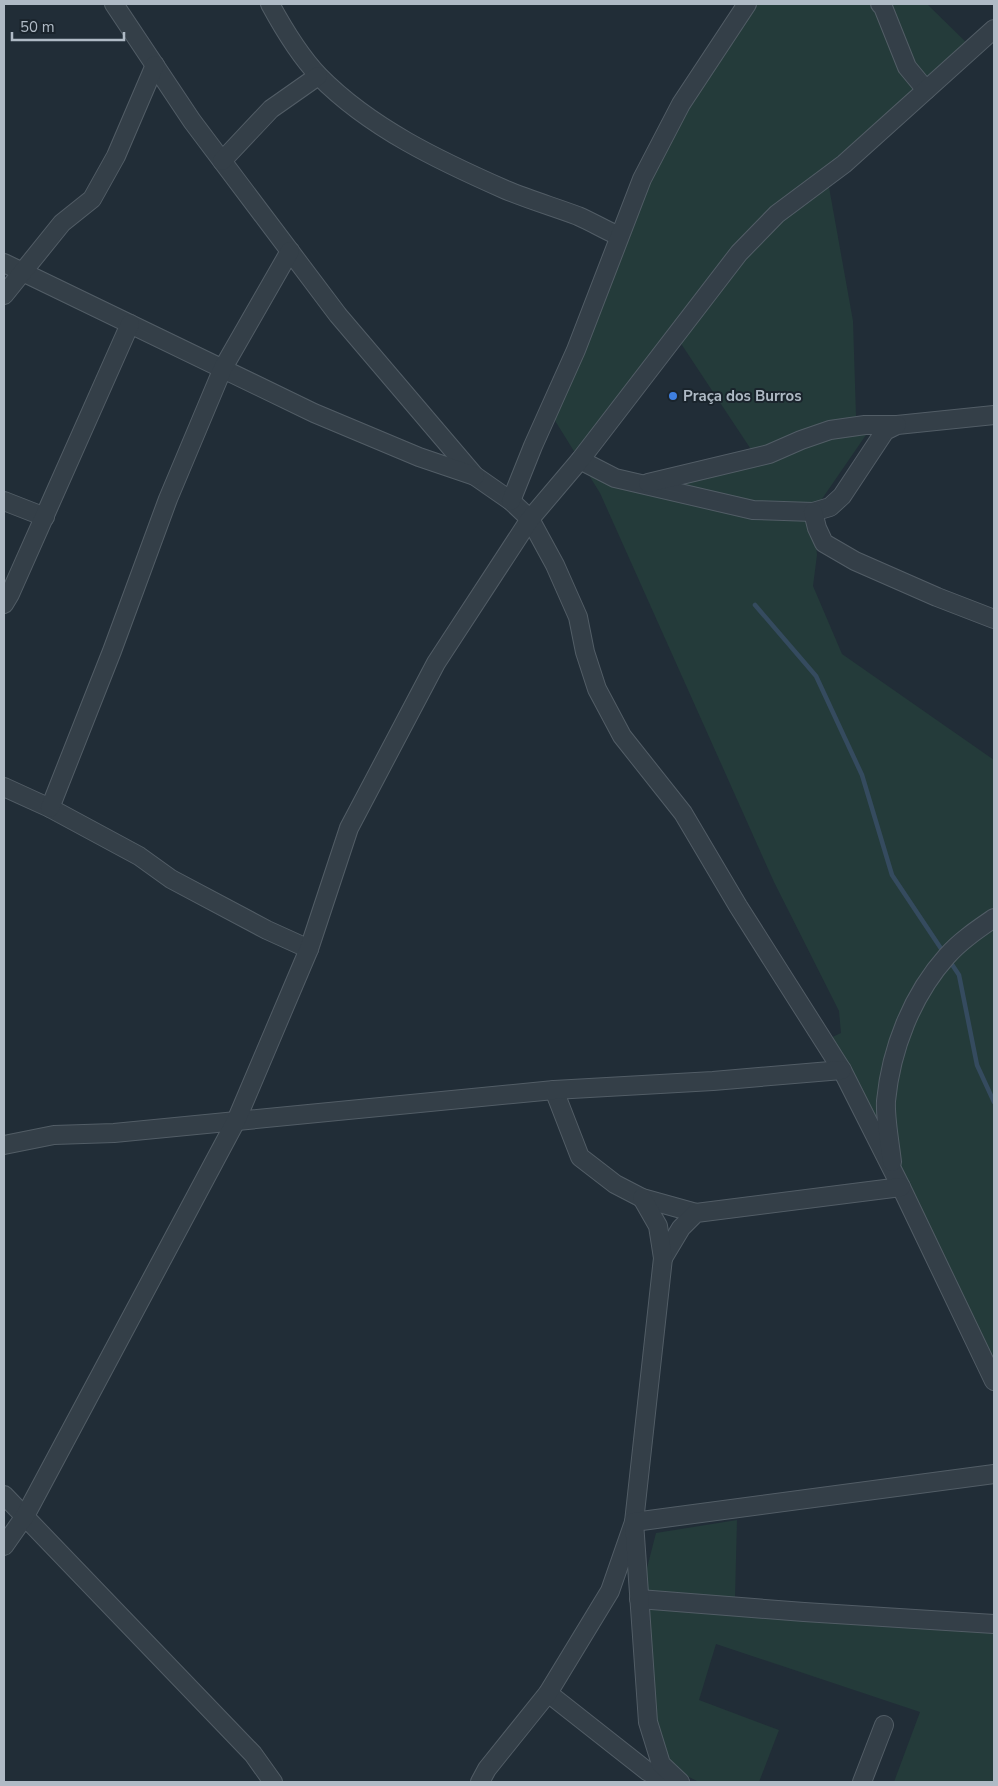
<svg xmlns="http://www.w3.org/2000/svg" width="998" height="1786" viewBox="0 0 998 1786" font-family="'Nunito Sans',sans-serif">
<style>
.green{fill:#243b3a;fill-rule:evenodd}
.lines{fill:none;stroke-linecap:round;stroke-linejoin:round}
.stream{stroke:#354b5f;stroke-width:4.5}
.street-casing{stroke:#525d66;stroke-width:20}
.street{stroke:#343f48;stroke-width:18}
.shop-dot{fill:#3f7fe0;stroke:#1a242c;stroke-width:2}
.labels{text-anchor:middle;stroke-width:4;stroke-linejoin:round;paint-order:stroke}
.poi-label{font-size:15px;font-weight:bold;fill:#afbac5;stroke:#1a242c;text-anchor:start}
</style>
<rect width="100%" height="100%" fill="#212d37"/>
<g class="green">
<path d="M747 4H927L972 48 827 176 853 321 856 416 868 432 813 512 817 555 813 586 842 654 994 760V1381L824 1041 841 1033 839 1011 774 882 600 493 549 411 642 179ZM676 336 756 457 645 484 580 460Z"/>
<path d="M737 1520 735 1598 994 1624V1782H894L920 1712 716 1644 699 1700 779 1730 759 1782H699L687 1776 668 1761 658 1735 639 1599 656 1533Z"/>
</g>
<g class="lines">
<g class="stream">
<path d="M755 605 816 676 862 775 892 875 944 953"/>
<path d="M949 960 959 975 977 1065 994 1102"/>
</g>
<defs>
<g id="street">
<path d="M114 4 192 121 338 315 475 476 511 501 530 519 555 565 578 617 585 652 597 689 622 736 683 813 738 906 842 1070 901 1187 994 1381"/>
<path d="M270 4C283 28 300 56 319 76 370 128 440 161 506 190 530 200 554 207 578 216 592 222 605 230 619 236"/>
<path d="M880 4 883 7 907 67 926 90"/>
<path d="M222 161 271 109 318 76"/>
<path d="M4 263 314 413 419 457 475 476"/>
<path d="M4 295 62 223 92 199 116 156 155 65"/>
<path d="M580 460 615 478 753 510 813 512 830 507 842 496 885 431 897 425 994 415"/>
<path d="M648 483 769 454 801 440 830 430 865 425H897"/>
<path d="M4 501 45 517"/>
<path d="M511 501 533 446 576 350 642 179 681 104 747 4"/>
<path d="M813 512 817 528 824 543 855 561 937 597 994 619"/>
<path d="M4 604 10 594 130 324"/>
<path d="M4 787 50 808 139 856 171 879 267 930 309 949"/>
<path d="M50 808 112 651 168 499 223 368 290 251"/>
<path d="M554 1090 580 1157 615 1184 642 1198 696 1213"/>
<path d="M4 1145 54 1135 114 1133 554 1090 713 1081 842 1070"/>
<path d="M892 1162C890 1144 885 1118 886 1101 891 1049 912 995 947 956 960 941 978 929 994 918"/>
<path d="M663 1258 681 1228 696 1213 901 1187"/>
<path d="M4 1495 253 1754 273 1782"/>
<path d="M4 1546 25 1516 236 1121 309 949 349 828 436 663 530 519 580 460 739 253 777 214 844 164 994 29"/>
<path d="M639 1599 804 1612 994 1624"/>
<path d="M548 1693 647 1771 667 1782"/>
<path d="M480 1782 487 1769 548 1693 610 1591 634 1522 663 1258 658 1226 642 1198"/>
<path d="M680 1782 661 1764 648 1722 634 1522 994 1474"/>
<path d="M862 1782 884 1725"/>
</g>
</defs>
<use href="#street" class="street-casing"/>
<use href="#street" class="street"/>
</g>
<circle class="shop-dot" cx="673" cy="396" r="5"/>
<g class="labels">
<g class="poi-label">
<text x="683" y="401">Praça dos Burros</text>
</g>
</g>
<rect width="998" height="1786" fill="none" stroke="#afbac5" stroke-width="10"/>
<path d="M12 32v8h112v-8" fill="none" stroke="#afbac5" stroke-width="2.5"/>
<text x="20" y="32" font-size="15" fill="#afbac5" stroke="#1a242c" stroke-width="4" paint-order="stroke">50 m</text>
</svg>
